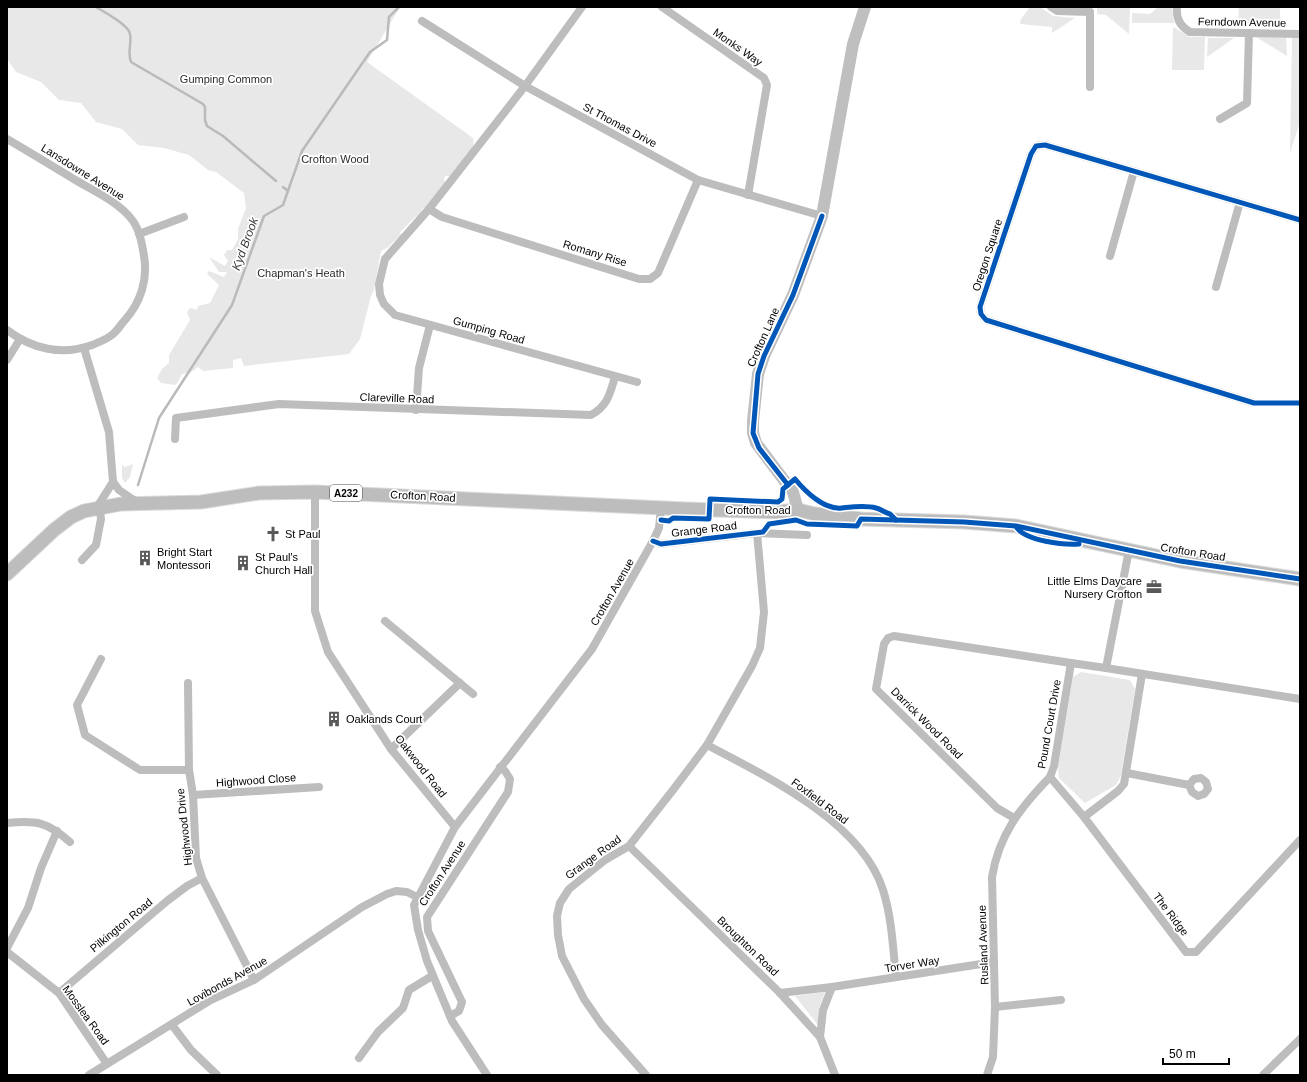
<svg xmlns="http://www.w3.org/2000/svg" width="1307" height="1082" viewBox="0 0 1307 1082" font-family="Arial,sans-serif">
<style>
.green{fill:#e8e8e8}
.lines{fill:none;stroke-linecap:round;stroke-linejoin:round}
.stream{stroke:#bababa;stroke-width:2.5}
.primary-casing{stroke:#dbdbdb;stroke-width:15}
.street{stroke:#bdbdbd;stroke-width:8}
.secondary{stroke:#bfbfbf;stroke-width:12}
.primary{stroke:#bdbdbd;stroke-width:13}
.cycleway-casing{stroke:#fff;stroke-width:8}
.cycleway{stroke:#0057b8;stroke-width:5}
.labels{text-anchor:middle;stroke-width:3.5;stroke-linejoin:round;paint-order:stroke}
.shield{fill:#fff;stroke:#4c4c4c;stroke-width:1}
.shield-label{font-size:10px;font-weight:bold;fill:#000}
.street-label{font-size:11px;fill:#000;stroke:#fff}
.park-label{font-size:11px;fill:#2c2c2c;stroke:#fff}
.poi-label{font-size:11px;fill:#000;stroke:#fff;text-anchor:start}
.water-label{font-size:12px;font-style:italic;fill:#3d3d3d;stroke:#fff}
</style>
<rect width="100%" height="100%" fill="#fff"/>
<g class="green">
<path d="M7 7H400L367 62 473 138C476 149 466 159 460 168L456 167 451 176H445L444 179 446 185 426 208H423L419 215 415 217 400 232 401 235 387 248 381 251 374 290 371 296 360 339 349 354 244 366 241 358 233 360V368L203 371 198 367 190 373 182 374 176 385 161 383 157 378 162 369 169 363V355L190 320 187 312 190 308 197 310 198 306 210 303 219 285 207 274 209 271 224 277 227 272H219L209 257 225 266 228 261 224 255 227 250H232L238 239V229L246 208 244 193 216 172 208 170 189 155 164 148 138 145 122 129 96 122 81 103 59 100 41 82 16 72 7 59Z"/>
<path d="M1030 7H1040L1053 16 1075 18 1052 33V27L1020 24 1021 19Z"/>
<path d="M1097 7H1130L1129 34 1106 15 1097 14Z"/>
<path d="M1158 7H1172L1174 23H1132V13L1150 14Z"/>
<path d="M1239 7H1280V27L1238 26Z"/>
<path d="M1173 27 1190 37H1205L1204 70H1172Z"/>
<path d="M1256 37 1286 38 1287 56Z"/>
<path d="M1292 37H1300V122L1290 153Z"/>
<path d="M1208 38H1234L1207 57Z"/>
<path d="M133 464 130 477 125 483 122 478V465L125 467Z"/>
<path d="M1081 672 1130 680 1135 689 1121 775 1116 785 1085 803 1059 778 1058 767 1073 677Z"/>
<path d="M825 992 819 1008 818 1025 795 996Z"/>
</g>
<g class="lines">
<g class="stream">
<path d="M96 7C104 12 129 25 130 34 132 43 127 52 131 62L203 104 205 107V120L207 126 223 136 276 181"/>
<path d="M283 187 288 191"/>
<path d="M138 485 159 418 232 305 264 216 283 205 302 151 370 52 387 40 389 17 399 7"/>
</g>
<defs>
<path id="primary" d="M7 574 54 530 71 517 84 511 121 504 201 502 259 493 315 492 685 509 777 512 798 510 815 514 861 519 964 522 1016 526 1180 561 1300 579"/>
</defs>
<use href="#primary" class="primary-casing"/>
<g class="street">
<path d="M582 7 525 86 429 209 385 259 379 284 380 295 384 304 395 315 637 382"/>
<path d="M662 7 764 78 767 85 748 195"/>
<path d="M1051 7 1057 11 1090 12V87"/>
<path d="M1177 7C1176 19 1180 26 1190 32L1300 34"/>
<path d="M422 21 525 86 698 180 822 216"/>
<path d="M1220 119 1247 103 1249 33"/>
<path d="M7 139C31 153 54 167 77 181 96 192 120 203 133 221 140 231 142 244 144 256 148 279 141 302 125 320 121 324 118 330 113 334 108 339 99 342 92 345 62 356 32 349 7 330"/>
<path d="M429 209 442 217 639 279H650L658 273 698 180"/>
<path d="M1300 220 1045 145 1036 146 1031 154 980 307 981 314 986 320 1254 403H1300"/>
<path d="M139 234 184 217"/>
<path d="M1110 256 1134 171"/>
<path d="M1216 287 1240 202"/>
<path d="M84 348 109 432 113 482 119 490 138 503"/>
<path d="M7 360 20 339"/>
<path d="M416 410 419 368 430 325"/>
<path d="M175 439 176 418 279 404 591 415C608 406 610 393 615 377"/>
<path d="M315 492V611L328 652 391 749 455 827"/>
<path d="M653 541 661 544 757 533 807 535"/>
<path d="M1129 550 1106 668 1071 663 1054 766 1050 777 1084 817 1118 791 1124 784 1142 674"/>
<path d="M82 560 96 545 101 519 99 504 113 482"/>
<path d="M385 621 473 694"/>
<path d="M101 659 77 705 85 735 140 770H189"/>
<path d="M1106 668 1300 699"/>
<path d="M188 683 189 770 193 795 196 858 202 878 254 980"/>
<path d="M707 745C766 776 862 822 883 890 892 918 893 949 896 977"/>
<path d="M391 749 460 683"/>
<path d="M1127 773 1189 785 1194 779 1201 778 1206 782 1208 789 1204 794 1198 796 1192 792 1189 785"/>
<path d="M193 795 319 787"/>
<path d="M1084 817 1186 952H1196L1300 840"/>
<path d="M1014 818 997 808 876 689 884 644 888 638 894 636 1071 663"/>
<path d="M7 823C37 820 47 822 70 842"/>
<path d="M629 846 780 993 820 1037 835 1075"/>
<path d="M7 948 28 908 41 868 57 831"/>
<path d="M7 952 59 993 107 1064"/>
<path d="M59 993 167 901 187 886 202 878"/>
<path d="M780 993 832 987 994 962"/>
<path d="M995 1007 1061 1000"/>
<path d="M450 1016 459 1011 462 1002 428 931 427 917 508 792 510 779 505 771 500 767"/>
<path d="M172 1025 191 1050 217 1075"/>
<path d="M820 1037 823 1010 832 987"/>
<path d="M359 1058 378 1032 403 1008 409 990 432 976"/>
<path d="M89 1075 209 1001 254 980 362 907 387 894 396 891 407 892 417 897"/>
<path d="M487 1075 452 1021 427 961 418 930 414 905 455 827 592 649 653 541 659 528 661 508"/>
<path d="M646 1075 602 1025 584 999 562 956 558 935 557 916 560 903 569 889 605 860 629 846 673 790 707 745 752 666 760 648 764 612 757 533"/>
<path d="M987 1075 993 1057 995 1007 992 877C999 834 1021 807 1050 777"/>
<path d="M1263 1075 1300 1039"/>
</g>
<path class="secondary" d="M798 510 793 492 756 443 753 433V421L758 374 764 356 793 295 822 216 853 44 865 7"/>
<use href="#primary" class="primary"/>
<defs>
<g id="cycleway">
<path d="M1300 220 1045 145 1036 146 1031 154 980 307 981 314 986 320 1254 403H1300"/>
<path d="M788 485 759 448 753 433 758 374 764 356 793 295 822 216"/>
<path d="M661 520 669 521 673 518 709 519 710 499 778 502 782 499 783 489 795 479C805 491 824 510 842 508 852 507 865 505 876 508 881 509 885 513 890 514L896 520"/>
<path d="M1017 528C1027 541 1063 545 1079 544"/>
<path d="M653 541 661 544 763 532 769 524 796 520 807 524 857 526 861 519 964 522 1016 526 1180 561 1300 579"/>
</g>
</defs>
<use href="#cycleway" class="cycleway-casing"/>
<use href="#cycleway" class="cycleway"/>
</g>
<defs>
<symbol id="church-bare" viewBox="-9 -9 18 18"><path d="M-1.2-6h2.4v3.5h3.3v2.4h-3.3V6h-2.4V-.1h-3.3v-2.4h3.3Z" fill="#595959" stroke="#fff" stroke-width="2.5" paint-order="stroke"/></symbol>
<symbol id="building-bare" viewBox="-9 -9 18 18"><path d="M-4-6H4V6H1V3H-1V6H-4ZM-2.5-4.3h1.7v1.8h-1.7ZM.8-4.3h1.7v1.8H.8ZM-2.5-1h1.7V.8h-1.7ZM.8-1h1.7V.8H.8Z" fill="#595959" stroke="#fff" stroke-width="2.5" paint-order="stroke"/></symbol>
<symbol id="office-bare" viewBox="-9 -9 18 18"><path d="M-6-3h4V-5.5h4V-3h4V5H-6ZM-1-4.5V-3h2v-1.5ZM-6 0V1H6V0Z" fill="#595959" stroke="#fff" stroke-width="2.5" paint-order="stroke"/></symbol>
</defs>
<g fill-rule="evenodd">
<use href="#church-bare" x="262" y="523" width="22" height="22"/>
<use href="#building-bare" x="134" y="547" width="22" height="22"/>
<use href="#building-bare" x="232" y="552" width="22" height="22"/>
<use href="#office-bare" x="1143" y="576" width="22" height="22"/>
<use href="#building-bare" x="323" y="708" width="22" height="22"/>
</g>
<g class="labels">
<rect class="shield" x="330" y="485" width="32" height="16" rx="3"/>
<g class="shield-label">
<text x="346" y="497">A232</text>
</g>
<g class="street-label">
<text transform="translate(1242 22) rotate(1)" y="4">Ferndown Avenue</text>
<text transform="translate(738 47) rotate(35)" y="4">Monks Way</text>
<text transform="translate(620 125) rotate(28)" y="4">St Thomas Drive</text>
<text transform="translate(83 172) rotate(32)" y="4">Lansdowne Avenue</text>
<text transform="translate(595 253) rotate(17)" y="4">Romany Rise</text>
<text transform="translate(987 255) rotate(-72)" y="4">Oregon Square</text>
<text transform="translate(489 330) rotate(16)" y="4">Gumping Road</text>
<text transform="translate(763 337) rotate(-66)" y="4">Crofton Lane</text>
<text transform="translate(397 398) rotate(2)" y="4">Clareville Road</text>
<text transform="translate(423 496) rotate(3)" y="4">Crofton Road</text>
<text x="758" y="514">Crofton Road</text>
<text transform="translate(704 529) rotate(-7)" y="4">Grange Road</text>
<text transform="translate(1193 552) rotate(9)" y="4">Crofton Road</text>
<text transform="translate(612 592) rotate(-60)" y="4">Crofton Avenue</text>
<text transform="translate(927 723) rotate(45)" y="4">Darrick Wood Road</text>
<text transform="translate(1049 724) rotate(-80)" y="4">Pound Court Drive</text>
<text transform="translate(421 766) rotate(52)" y="4">Oakwood Road</text>
<text transform="translate(256 780) rotate(-4)" y="4">Highwood Close</text>
<text transform="translate(820 801) rotate(37)" y="4">Foxfield Road</text>
<text transform="translate(184 827) rotate(-96)" y="4">Highwood Drive</text>
<text transform="translate(593 857) rotate(-36)" y="4">Grange Road</text>
<text transform="translate(442 873) rotate(-57)" y="4">Crofton Avenue</text>
<text transform="translate(1171 914) rotate(53)" y="4">The Ridge</text>
<text transform="translate(121 925) rotate(-40)" y="4">Pilkington Road</text>
<text transform="translate(983 945) rotate(-92)" y="4">Rusland Avenue</text>
<text transform="translate(748 946) rotate(44)" y="4">Broughton Road</text>
<text transform="translate(912 964) rotate(-9)" y="4">Torver Way</text>
<text transform="translate(227 981) rotate(-29)" y="4">Lovibonds Avenue</text>
<text transform="translate(86 1015) rotate(54)" y="4">Mosslea Road</text>
</g>
<g class="park-label">
<text x="226" y="83">Gumping Common</text>
<text x="335" y="163">Crofton Wood</text>
<text x="301" y="277">Chapman's Heath</text>
</g>
<g class="poi-label">
<text x="285" y="538">St Paul</text>
<text x="157" y="556">Bright Start<tspan x="157" dy="13">Montessori</tspan></text>
<text x="255" y="561">St Paul's<tspan x="255" dy="13">Church Hall</tspan></text>
<text x="1142" y="585" text-anchor="end">Little Elms Daycare<tspan x="1142" dy="13">Nursery Crofton</tspan></text>
<text x="346" y="723">Oaklands Court</text>
</g>
<g class="water-label">
<text transform="translate(245 244) rotate(-70)" y="4">Kyd Brook</text>
</g>
</g>
<rect width="1307" height="1082" fill="none" stroke="#000000" stroke-width="16"/>
<path d="M1163 1058v6h66v-6" fill="none" stroke="#000000" stroke-width="2"/>
<text x="1169" y="1058" font-size="12" fill="#000000" stroke="#ffffff" stroke-width="3" paint-order="stroke">50 m</text>
</svg>
